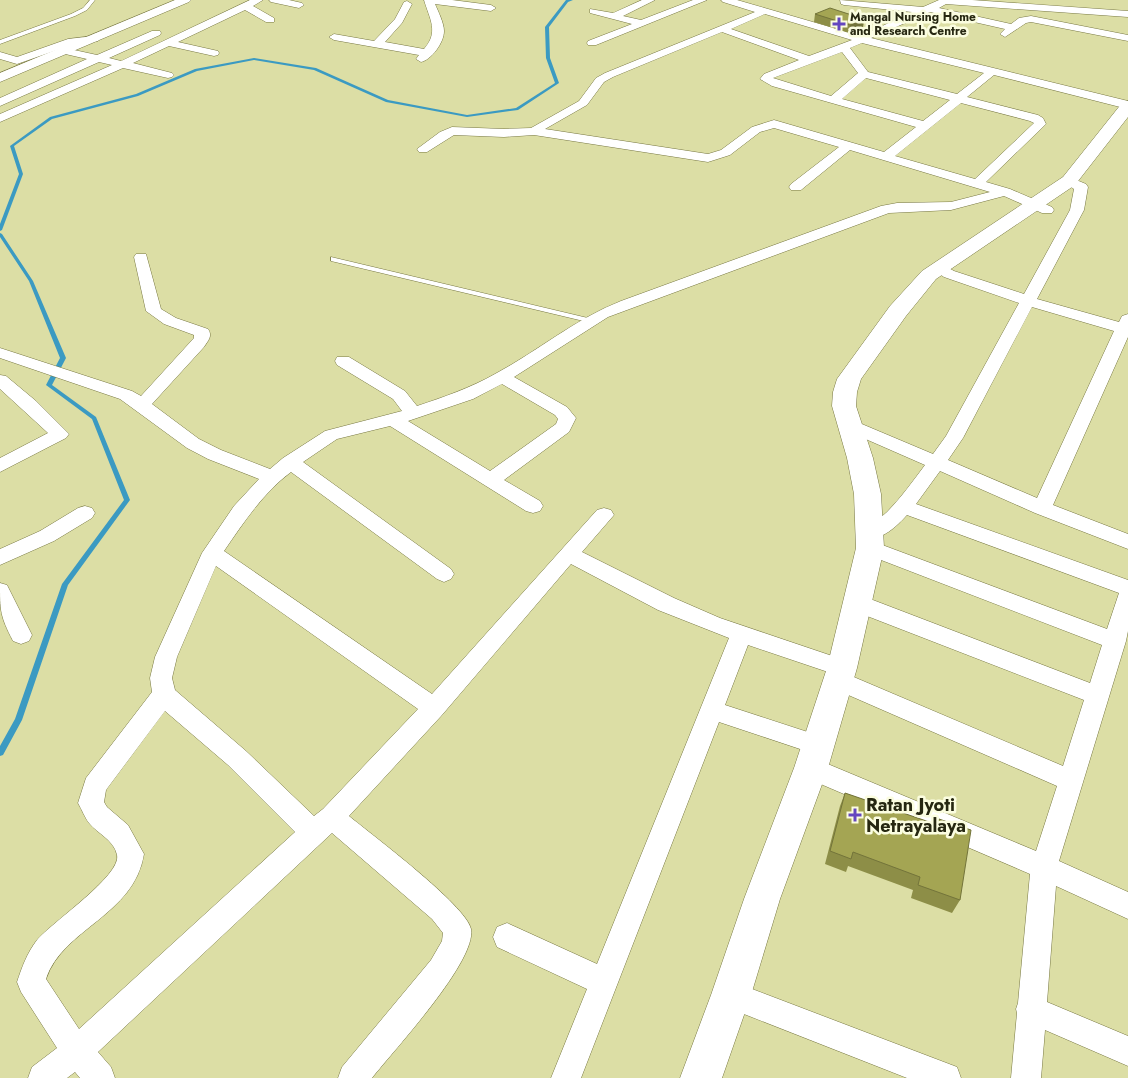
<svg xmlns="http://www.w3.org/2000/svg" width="1128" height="1078" viewBox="0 0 1128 1078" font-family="Jost,sans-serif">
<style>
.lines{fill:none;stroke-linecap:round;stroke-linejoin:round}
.stream{fill:#3b9ac2;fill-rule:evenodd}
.service-casing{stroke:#787843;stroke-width:1}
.minor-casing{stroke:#787843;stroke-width:1}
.tertiary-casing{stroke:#787843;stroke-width:1}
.secondary-casing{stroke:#787843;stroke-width:1}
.service{fill:#fff;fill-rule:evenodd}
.minor{fill:#fff;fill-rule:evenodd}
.tertiary{fill:#fff;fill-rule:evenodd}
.secondary{fill:#fff;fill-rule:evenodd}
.wall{fill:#8d8e47}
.shaded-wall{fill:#73743a}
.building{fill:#a4a553;stroke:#73743a}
.poi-dot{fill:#6447bf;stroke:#fbfde0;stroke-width:2}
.labels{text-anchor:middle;stroke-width:5;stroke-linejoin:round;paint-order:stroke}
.far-poi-label{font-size:12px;font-weight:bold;fill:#262711;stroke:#fbfde0;text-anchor:start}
.near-poi-label{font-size:18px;font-weight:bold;fill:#262711;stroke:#fbfde0;text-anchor:start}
</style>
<rect width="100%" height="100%" fill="#dcdea5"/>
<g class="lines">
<g class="stream">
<path d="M566 0H573L568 2 549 27 550 58 559 83 518 110 467 117 386 102 314 70 254 60 197 71 138 96 52 119 14 146 23 174 2 230 0 231V224L19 174 10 146 50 117 136 94 195 69 254 58 316 68 388 100 467 115 516 108 555 83 546 58 545 27Z"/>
<path d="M0 233 2 234 33 281 66 358 52 385 96 417 130 500 68 585 22 720 3 755 0 756V746L15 719 62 584 124 500 92 419 46 385 60 358 29 281 0 237Z"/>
</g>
<defs>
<g id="service">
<path d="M90 0H95L87 10 75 16 0 44V40L71 14 83 8Z"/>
<path d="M331 257 592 319 596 321 592 323 331 261Z"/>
</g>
<g id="minor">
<path d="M250 0H263L253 6 274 18V22H266L245 10 178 42 218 51 219 53 218 55 214 56 169 46 133 63 172 73 174 75 172 77 168 78 123 68 0 122V114L112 65 99 62 0 106V98L87 59 61 53 60 51 61 49 65 48 97 55 152 31H160L161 33 160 35 109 58 121 61Z"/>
<path d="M269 0H289L302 3 304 5 299 8 271 2Z"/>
<path d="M424 0H452L491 5 496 8 491 11 435 4C438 11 444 23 444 31 444 43 431 60 421 62L416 59 419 55 334 40 329 37 334 34 374 41 395 19 404 2 407 1 412 4 402 23 385 42 424 49C439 32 430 20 424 0Z"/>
<path d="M642 0H655L623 16 641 20 693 0H707L596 45H588L587 43 588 41 632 24 590 13V9L613 13Z"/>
<path d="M721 0H737L861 36 912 12 844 5 841 4 840 0 923 7 939 0H972L1128 11V17L946 4 939 8 1011 24 1019 18 1031 16 1128 35V41L1031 22 1026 23 1005 37 1000 34 1005 29 930 12 871 38 1128 101V109L994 75 967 97 1038 115 1043 118 1046 124 986 182 1010 189 1052 207 1054 210 1052 213H1042L1004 196 951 210 889 213 608 317 514 377 567 407 576 418 569 432 504 480 540 501 543 506 540 511 533 513 526 511 390 426 337 439 303 462 451 569 454 574 451 579 444 582 437 579 291 472C263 493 244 522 224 551L432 694 597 510 604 508 611 510 614 515 582 552 674 598 720 618 850 662 853 668 849 675 1063 766 1084 700 849 609 846 603 849 597 857 595 865 597 1090 683 1102 645 863 553 860 548 863 543 870 541 877 543 1107 629 1119 593 907 515C897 526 881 542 865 537L862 532C868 523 879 520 887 512 901 498 913 481 925 465L845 430 842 426 845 422 851 420 857 422 933 454 946 436 1019 303 944 277 931 268 933 265H943L954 271 1024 294 1070 210 1074 189 1062 181 1069 177 1086 184 1088 187 1084 210 1037 299 1119 322 1122 316 1128 314V337L1053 505 1128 534V549L1035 513 940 471 916 504 1128 580V631L1126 641 1059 861 1128 892V919L1056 886 1047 1002 1128 1036V1066L1045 1030 1041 1078H1011L1017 1013 1016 1009 1018 1003 1030 874 802 776 799 768 802 760 811 757 1036 851 1057 786 830 687 827 680 831 673 748 645 725 705 826 738 830 745 826 752 818 755 719 722 581 1078H551L587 989 497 947 493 937 497 927 507 923 597 964 729 638 658 610 571 564 442 715 349 816C372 835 466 905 471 929 477 961 394 1050 372 1078H338L342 1067 431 960 442 941 443 933 432 919 332 833 98 1052 111 1067 115 1078H80L75 1072 67 1078H28L32 1067 57 1048 21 992 17 982C22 967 27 953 37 940 51 923 122 875 117 855 114 840 98 834 89 823 85 818 82 810 78 803L86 778 152 692 150 678 155 657 202 553 234 506 259 479 208 459 187 448 120 399 0 358V348L132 391 141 396 194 338V335L164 324 146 311 134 257 136 254H146L161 309 176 318 208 329C213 336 208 341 204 347L152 404 199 439 221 450 270 469 283 458 325 431 402 411 393 399 337 365 335 361 337 357H349L405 391 417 406C444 397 470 388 495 374 538 351 575 319 621 301L881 206 897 203 951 202 990 192 850 150 801 190H791L789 187 791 184 839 147 774 128 760 132 730 155 708 162 534 135 504 137 454 135 427 152H419L417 149 440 132 452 127 504 129 531 128 579 101 596 78 605 73 755 12 723 2ZM765 14 852 40 809 56 731 29ZM722 32 799 60 764 74 760 79 772 86 916 127 884 152 774 120 752 127 721 150 708 154 545 129 587 105 604 82 613 77ZM862 43 984 73 957 94 868 72 850 48ZM842 52 858 73 831 96 773 78ZM866 78 950 100 923 121 842 99ZM961 103 1030 121 1034 123 975 179 895 156ZM1032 307 1114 331 1037 498 948 460 963 438ZM502 384 555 415 558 419 556 424 490 471 408 421 473 399ZM216 566 418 709 323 809 314 816 246 751 175 690 172 678 177 657ZM165 711 228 765 295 832 79 1029 46 979C63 928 134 916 144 854L128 825 107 807 104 802 106 790Z"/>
<path d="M94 36 99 39 98 41 74 44 17 64 0 59V52L17 57 68 39Z"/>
<path d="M0 375 6 376 36 401 69 434 66 438 0 472V458L48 433 0 389Z"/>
<path d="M85 506 92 508 95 513 92 518 54 541 0 565V549L40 531 78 508Z"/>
<path d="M0 583 7 585 32 635 29 641 21 644 13 641C0 616 0 611 0 583Z"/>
<path d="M731 981 957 1067 961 1078H907L721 1005 717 995 721 985Z"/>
</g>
<path id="tertiary" d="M175 0H191L189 2 0 82V73Z"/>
<path id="secondary" d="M1128 101V117L1075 185 936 279 906 316 861 379 857 392 856 406 873 458 881 494 884 548 857 668 828 768 780 899 751 995 722 1078H680L711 995 744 899 794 768 827 668 856 548 854 494 847 458 832 406 833 392 837 379 890 306 922 271 1063 177 1122 103Z"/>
</defs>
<use href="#service" class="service-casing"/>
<use href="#minor" class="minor-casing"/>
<use href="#tertiary" class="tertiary-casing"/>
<use href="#secondary" class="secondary-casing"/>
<use href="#service" class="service"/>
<use href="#minor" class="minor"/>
<use href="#tertiary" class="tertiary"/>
<use href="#secondary" class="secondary"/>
</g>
<g class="wall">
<path d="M815 14 864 19 863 27 849 33 814 22Z"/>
<path d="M845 793 937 825 939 819 960 900 952 913 911 898 913 890 848 866 846 872 825 864 840 806Z"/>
</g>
<path class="shaded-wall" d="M864 19 863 27 849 33 850 25Z"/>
<g class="building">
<path d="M830 8 864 19 850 25 815 14Z"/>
<path d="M845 793 938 825 939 819 971 830 960 900 918 885 920 877 853 852 851 859 830 851Z"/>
</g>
<g class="poi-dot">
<path d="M836.5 16.5h5v5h5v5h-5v5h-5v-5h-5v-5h5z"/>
<path d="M852.5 807.5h5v5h5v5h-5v5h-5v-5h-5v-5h5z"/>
</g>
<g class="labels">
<g class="far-poi-label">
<text x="850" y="21">Mangal Nursing Home<tspan x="850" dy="14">and Research Centre</tspan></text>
</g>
<g class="near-poi-label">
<text x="866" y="811">Ratan Jyoti<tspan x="866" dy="21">Netrayalaya</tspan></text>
</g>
</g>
</svg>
